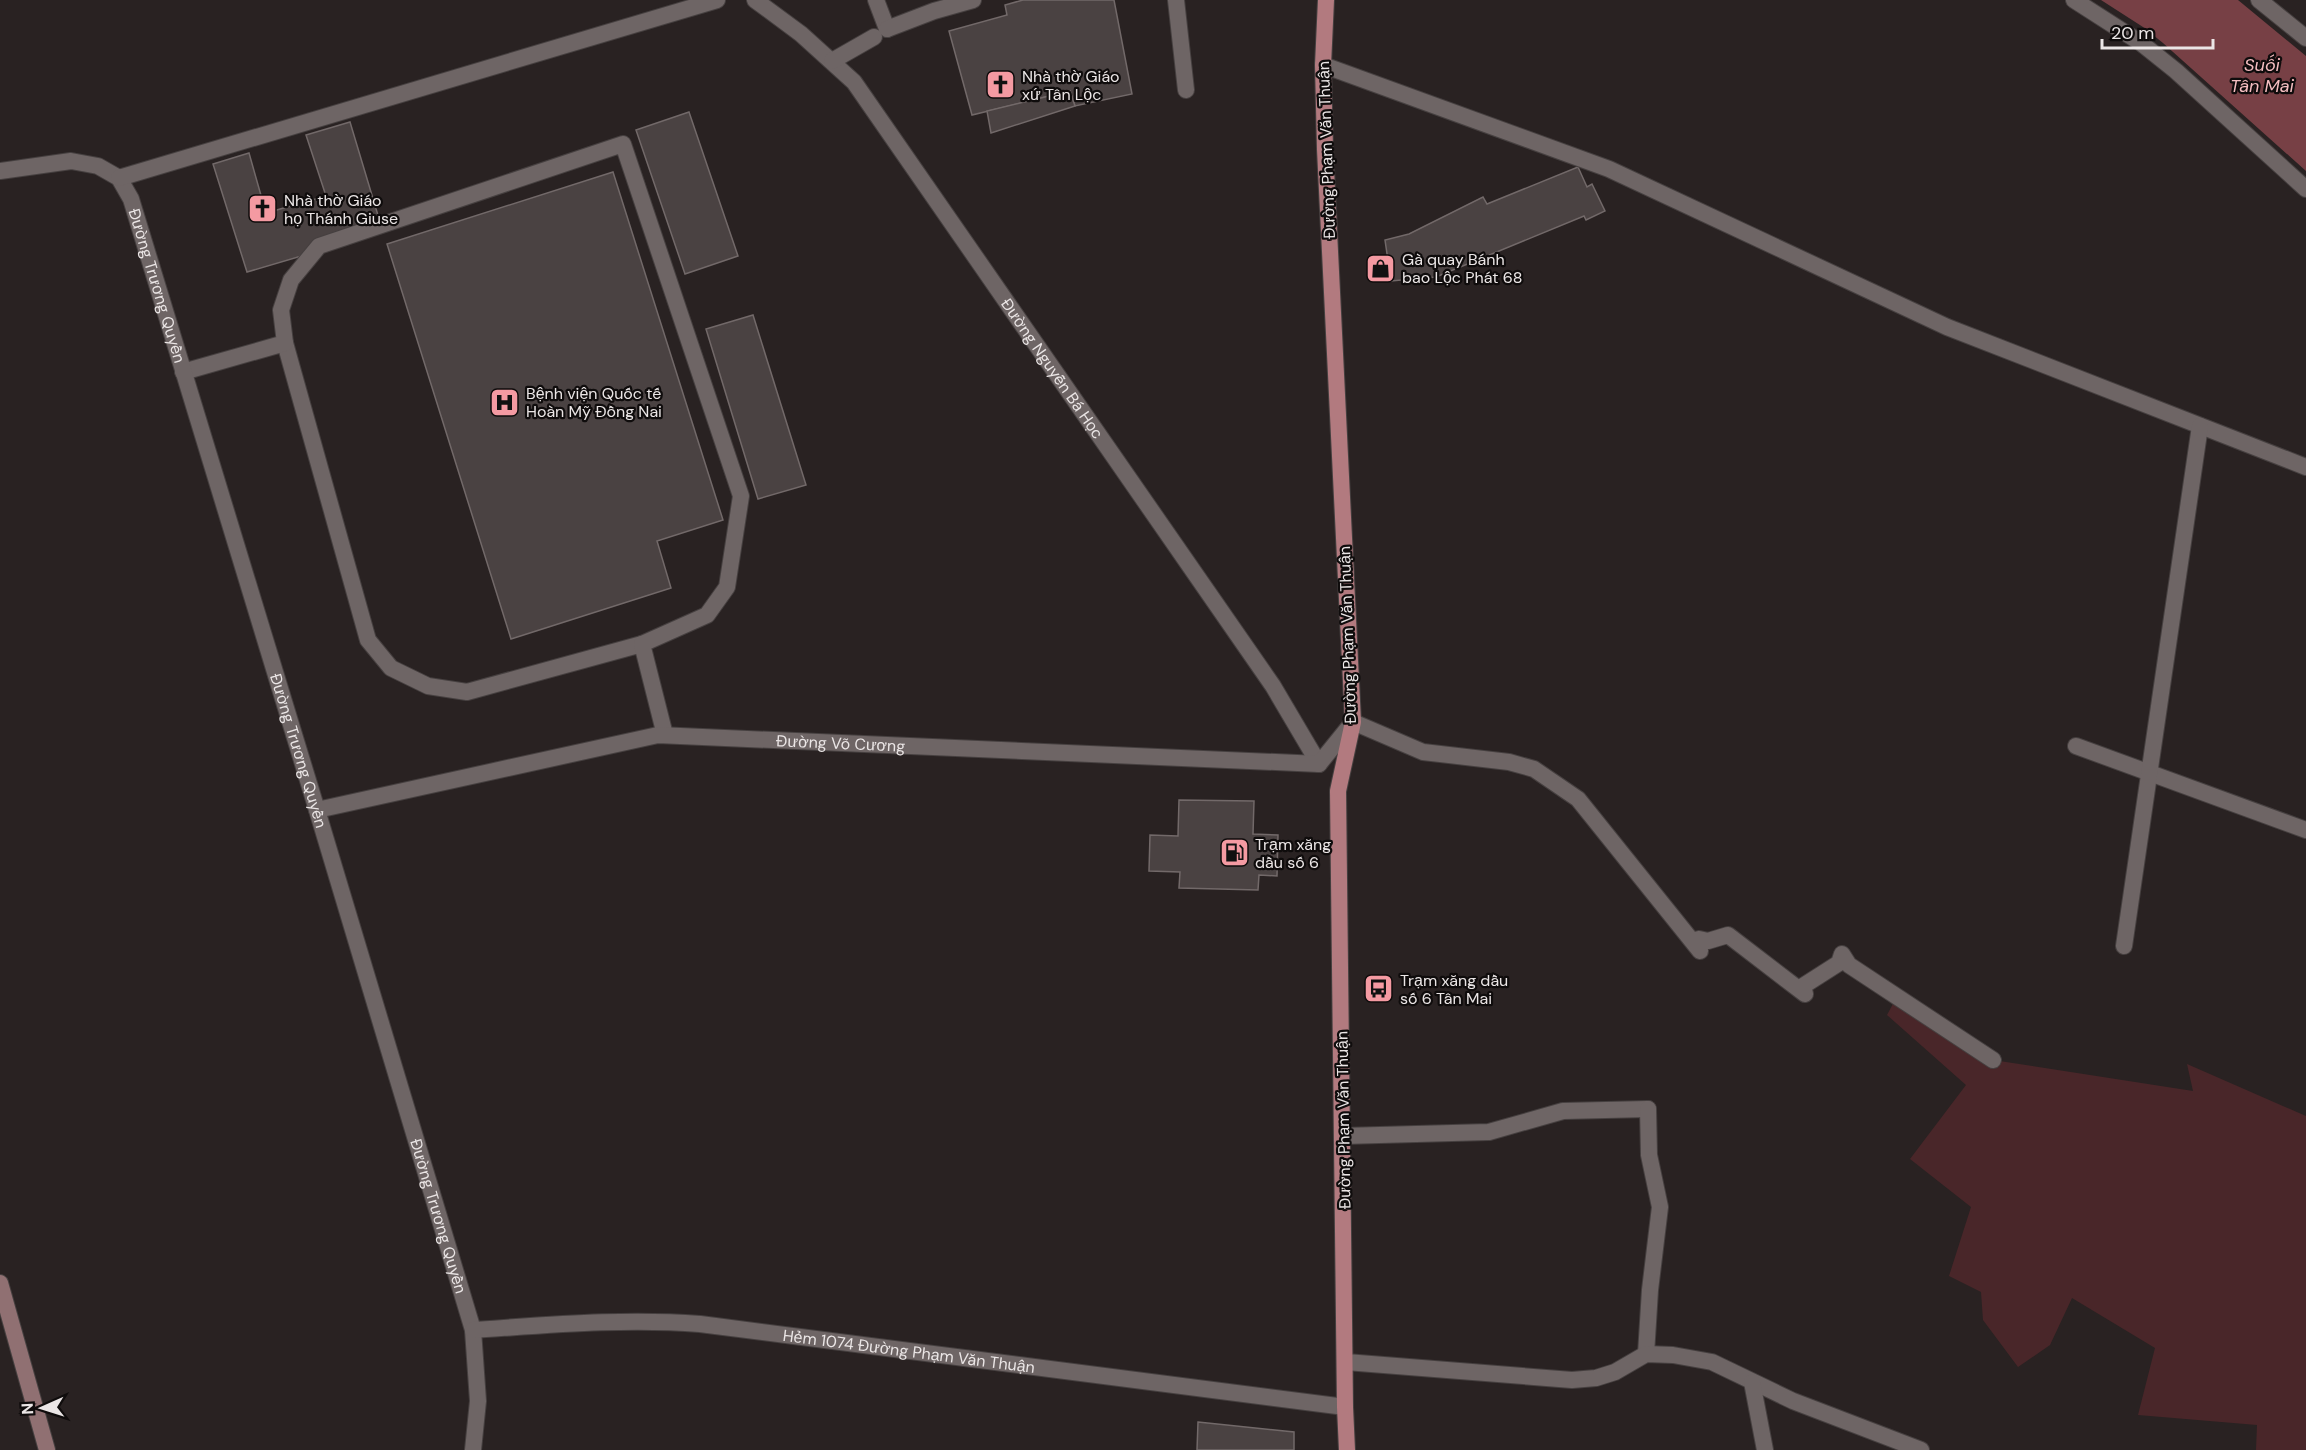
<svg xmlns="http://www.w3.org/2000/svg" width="2306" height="1450" viewBox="0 0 2306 1450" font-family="'DM Sans',sans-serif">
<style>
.green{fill:#492629}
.water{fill:#774045}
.building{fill:#4a4242;stroke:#726969;stroke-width:1.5}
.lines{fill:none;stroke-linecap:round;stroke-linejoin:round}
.service-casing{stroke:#464040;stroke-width:18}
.minor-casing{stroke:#464040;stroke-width:18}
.secondary-casing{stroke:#464040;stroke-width:18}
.primary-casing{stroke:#464040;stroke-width:18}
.service{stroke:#6e6565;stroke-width:16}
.minor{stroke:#6e6565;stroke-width:16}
.secondary{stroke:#907072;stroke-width:16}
.primary{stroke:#b27a7f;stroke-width:16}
.labels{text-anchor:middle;stroke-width:4.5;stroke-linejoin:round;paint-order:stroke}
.poi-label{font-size:16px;fill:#ebe6e6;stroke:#0f0c0c;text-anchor:start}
.street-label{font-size:16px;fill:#ebe6e6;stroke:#0f0c0c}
.water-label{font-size:18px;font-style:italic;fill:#f5bec1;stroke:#0f0c0c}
</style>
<rect width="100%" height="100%" fill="#292222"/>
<path class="green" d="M1895 1000 1993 1060 2193 1091 2187 1064 2306 1116V1450H2256L2257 1425 2138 1415 2155 1348 2072 1298 2050 1345 2018 1367 1983 1320 1981 1292 1949 1276 1971 1207 1910 1159 1966 1085 1887 1015Z"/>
<path class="water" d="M2101 0H2238L2306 56V171L2163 43 2143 27Z"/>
<g class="building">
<path d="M1023 0H1114L1132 94 1075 106 1070 91 972 115 949 31 1007 15 1005 5Z"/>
<path d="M1070 91 1075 106 991 133 987 111Z"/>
<path d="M689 112 738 256 685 274 636 130Z"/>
<path d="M350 122 383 232 247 272 213 164 249 153 266 213 326 196 306 135Z"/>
<path d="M1578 167 1587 187 1592 184 1605 211 1586 220 1584 216 1436 277 1391 281 1385 240 1409 234 1483 197 1487 204Z"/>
<path d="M613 172 723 520 657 541 671 588 511 639 387 244Z"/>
<path d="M753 315 806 485 758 499 706 329Z"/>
<path d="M1179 800 1254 801 1253 834 1278 835 1277 876 1259 875 1258 890 1179 888 1180 872 1149 871 1150 835 1178 836Z"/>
<path d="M1198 1422 1294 1432V1450H1197Z"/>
</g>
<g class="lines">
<defs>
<g id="service">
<path d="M876 0 887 29"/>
<path d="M2074 0 2141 43 2176 71 2306 189"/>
<path d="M2259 0 2306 38"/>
<path d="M285 343 368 640 391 668 428 686 467 692 642 644"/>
<path d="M183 372 285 343 281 310 291 280 319 246 623 144 741 496 727 587 707 615 642 644 665 735"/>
<path d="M1343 1136 1489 1132 1563 1111 1648 1109"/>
</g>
<g id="minor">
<path id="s1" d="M755 0 801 34 854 82 1273 686 1319 764"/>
<path d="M1176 0 1186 90"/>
<path d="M887 29 934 11 973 0"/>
<path d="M832 61 874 37"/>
<path d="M1323 65 1609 169 1947 327 2306 467"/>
<path id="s2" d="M0 171 71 161 98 166 119 178 131 199 317 810 473 1330 478 1401 473 1450"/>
<path d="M119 178 717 0"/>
<path d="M2076 746 2306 830"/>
<path id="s3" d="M317 810 658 735 1319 764 1353 722 1423 752 1509 762 1534 769 1578 799 1700 951 1699 939 1708 941 1728 935 1805 994 1803 986 1839 963 1842 954 1849 965 1993 1060"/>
<path d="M2124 946 2200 426"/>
<path id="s4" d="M473 1330C549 1325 624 1318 700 1324L1345 1407"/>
<path d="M1646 1354 1650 1290 1660 1207 1649 1155 1648 1109"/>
<path d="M1346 1362 1572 1380 1596 1378 1615 1372 1646 1354 1673 1355 1712 1362 1793 1401 1921 1450"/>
<path d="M1752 1382 1765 1450"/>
</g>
<path id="secondary" d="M0 1283 47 1450"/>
<path id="primary" d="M1326 0 1323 65 1325 149 1353 722 1338 791 1345 1407 1347 1450"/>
</defs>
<use href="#service" class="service-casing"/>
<use href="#minor" class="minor-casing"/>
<use href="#secondary" class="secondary-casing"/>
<use href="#primary" class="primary-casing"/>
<use href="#service" class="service"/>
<use href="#minor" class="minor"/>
<use href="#secondary" class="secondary"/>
<use href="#primary" class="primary"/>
</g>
<defs>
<symbol id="church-square" viewBox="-11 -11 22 22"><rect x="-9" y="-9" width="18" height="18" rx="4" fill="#f49aa2" stroke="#0f0c0c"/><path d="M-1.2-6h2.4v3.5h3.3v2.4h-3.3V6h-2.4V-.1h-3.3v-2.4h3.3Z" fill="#111"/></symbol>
<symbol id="shop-square" viewBox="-11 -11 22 22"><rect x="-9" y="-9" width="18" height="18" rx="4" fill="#f49aa2" stroke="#0f0c0c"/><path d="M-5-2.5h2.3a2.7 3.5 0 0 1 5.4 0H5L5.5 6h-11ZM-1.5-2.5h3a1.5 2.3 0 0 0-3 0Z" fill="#111"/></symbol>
<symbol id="hospital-square" viewBox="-11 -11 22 22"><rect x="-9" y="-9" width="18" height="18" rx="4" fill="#f49aa2" stroke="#0f0c0c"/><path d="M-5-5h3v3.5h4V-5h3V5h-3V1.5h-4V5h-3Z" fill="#111"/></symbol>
<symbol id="fuel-square" viewBox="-11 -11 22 22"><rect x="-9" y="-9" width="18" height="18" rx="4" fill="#f49aa2" stroke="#0f0c0c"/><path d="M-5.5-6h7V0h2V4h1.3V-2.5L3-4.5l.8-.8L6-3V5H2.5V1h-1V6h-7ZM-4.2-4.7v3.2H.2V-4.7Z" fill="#111"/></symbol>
<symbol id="bus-square" viewBox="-11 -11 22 22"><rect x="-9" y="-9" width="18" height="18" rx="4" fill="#f49aa2" stroke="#0f0c0c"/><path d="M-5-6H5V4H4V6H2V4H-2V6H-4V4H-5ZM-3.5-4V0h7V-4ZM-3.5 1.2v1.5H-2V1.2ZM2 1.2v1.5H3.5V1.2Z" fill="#111"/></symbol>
</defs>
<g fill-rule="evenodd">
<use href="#church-square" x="984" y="68" width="33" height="33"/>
<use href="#church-square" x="246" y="192" width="33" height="33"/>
<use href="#shop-square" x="1364" y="252" width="33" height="33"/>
<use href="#hospital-square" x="488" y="386" width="33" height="33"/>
<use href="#fuel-square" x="1218" y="836" width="33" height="33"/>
<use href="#bus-square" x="1362" y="972" width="33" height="33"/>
</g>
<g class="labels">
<g class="poi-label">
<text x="1022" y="82">Nhà thờ Giáo<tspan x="1022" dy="18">xứ Tân Lộc</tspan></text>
<text x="284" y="206">Nhà thờ Giáo<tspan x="284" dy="18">họ Thánh Giuse</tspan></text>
<text x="1402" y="265">Gà quay Bánh<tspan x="1402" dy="18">bao Lộc Phát 68</tspan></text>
<text x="526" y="399">Bệnh viện Quốc tế<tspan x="526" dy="18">Hoàn Mỹ Đồng Nai</tspan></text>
<text x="1255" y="850">Trạm xăng<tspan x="1255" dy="18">dầu số 6</tspan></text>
<text x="1400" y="986">Trạm xăng dầu<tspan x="1400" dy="18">số 6 Tân Mai</tspan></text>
</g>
<g class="street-label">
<text transform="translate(1326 150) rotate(-92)" y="6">Đường Phạm Văn Thuận</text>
<text dy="6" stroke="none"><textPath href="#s2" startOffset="238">Đường Trương Quyền</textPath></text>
<text dy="6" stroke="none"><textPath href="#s1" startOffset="477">Đường Nguyễn Bá Học</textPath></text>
<text transform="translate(1347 635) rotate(-92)" y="6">Đường Phạm Văn Thuận</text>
<text dy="6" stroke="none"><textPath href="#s3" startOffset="532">Đường Võ Cương</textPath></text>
<text dy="6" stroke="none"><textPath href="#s2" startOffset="724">Đường Trương Quyền</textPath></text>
<text transform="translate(1343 1120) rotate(-91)" y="6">Đường Phạm Văn Thuận</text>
<text dy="6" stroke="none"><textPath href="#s2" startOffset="1210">Đường Trương Quyền</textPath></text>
<text dy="6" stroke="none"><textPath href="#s4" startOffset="438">Hẻm 1074 Đường Phạm Văn Thuận</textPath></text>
</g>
<g class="water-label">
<text x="2262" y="71">Suối<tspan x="2262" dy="21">Tân Mai</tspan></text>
</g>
</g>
<g transform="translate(42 1408) rotate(267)" stroke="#0f0c0c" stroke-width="4.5" paint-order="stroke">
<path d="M0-4.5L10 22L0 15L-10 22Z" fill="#ebe6e6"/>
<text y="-9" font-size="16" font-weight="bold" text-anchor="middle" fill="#ebe6e6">N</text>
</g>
<path d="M2102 39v9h111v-9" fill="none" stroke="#ebe6e6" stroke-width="3"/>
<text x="2111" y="39" font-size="18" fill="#ebe6e6" stroke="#0f0c0c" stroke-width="4.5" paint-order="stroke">20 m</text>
</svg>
